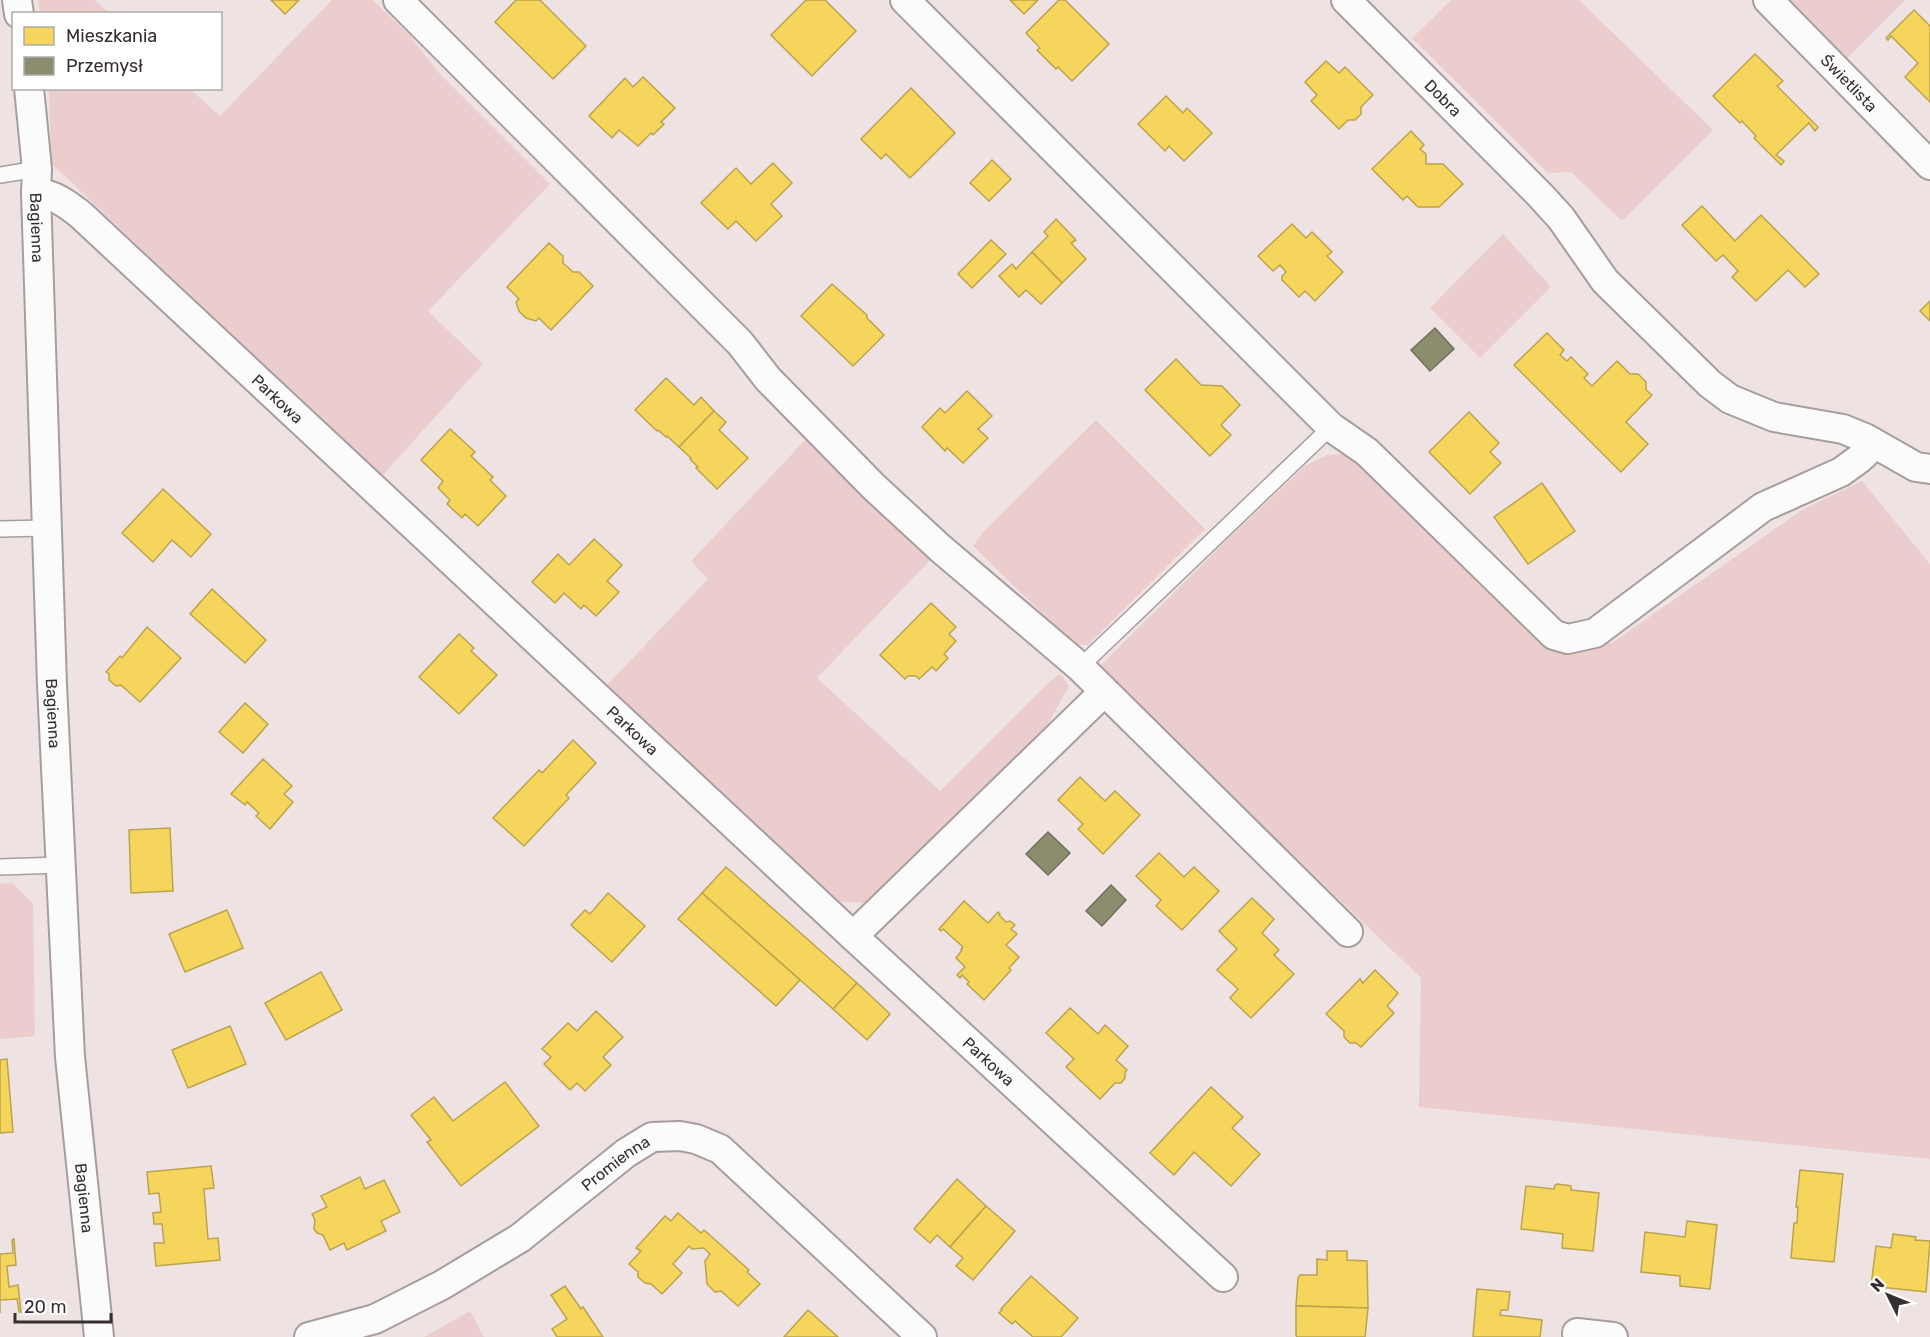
<svg xmlns="http://www.w3.org/2000/svg" width="1930" height="1337" viewBox="0 0 1930 1337" font-family="Rubik,sans-serif">
<style>
.green{fill:#ebcdce}
.homes{fill:#f6d55c;stroke:#bca34e;stroke-width:1.5}
.industry{fill:#8c8c6e;stroke:#72705b;stroke-width:1.5}
.lines{fill:none;stroke-linecap:round;stroke-linejoin:round}
.service-casing{stroke:#a69e9e;stroke-width:18}
.minor-casing{stroke:#a69e9e;stroke-width:32}
.service{stroke:#fcfbfb;stroke-width:15}
.minor{stroke:#fcfbfb;stroke-width:28}
.labels{text-anchor:middle;stroke-width:6;stroke-linejoin:round;paint-order:stroke}
.street-label{font-size:16px;fill:#362e2f;stroke:#fff}
</style>
<rect width="100%" height="100%" fill="#eee2e2"/>
<g class="green">
<path d="M38 0H95L109 13H40Z"/>
<path d="M332 0H373L409 35 439 73 550 184 428 311 483 364 381 477 51 163 49 89H190L220 116Z"/>
<path d="M1451 0H1579L1713 130 1622 221 1571 172 1548 173 1412 38Z"/>
<path d="M1784 0H1905L1844 61Z"/>
<path d="M1503 234 1551 287 1480 358 1430 308Z"/>
<path d="M1096 420 1205 529 1088 645H1075L973 546 983 532Z"/>
<path d="M809 436 934 556 817 678 940 791 1047 684 1060 674 1069 686 1049 722 1012 764 875 897 863 903 832 901 826 890 606 686 708 579 691 561Z"/>
<path d="M1345 454 1363 460 1514 611 1545 646 1612 643 1802 510 1862 481 1930 564V1159L1419 1107 1421 978 1098 668 1234 533 1305 466 1327 455Z"/>
<path d="M12 883 33 904 35 1036 0 1039V884Z"/>
<path d="M470 1311 484 1337H424Z"/>
</g>
<g class="homes">
<path d="M271 0H299L285 14Z"/>
<path d="M516 0H540L586 46 553 79 495 22Z"/>
<path d="M806 0H825L856 31 812 76 771 35Z"/>
<path d="M1010 0H1038L1024 14Z"/>
<path d="M1059 0H1065L1109 44 1072 81 1058 67 1056 69 1037 50 1040 48 1026 33Z"/>
<path d="M1914 10 1930 26V102L1905 77 1918 63 1891 36 1888 40 1886 38Z"/>
<path d="M1755 54 1783 81 1777 86 1818 127 1815 131 1809 123 1776 155 1784 161 1781 165 1754 138 1756 136 1742 121 1740 123 1713 96Z"/>
<path d="M1326 61 1339 73 1345 67 1373 95 1361 107V114L1355 120H1348L1339 129 1311 101 1317 95 1305 82Z"/>
<path d="M643 77 675 108 661 122 664 124 653 135 651 133 638 146 619 130 612 138 589 116 625 78 633 87Z"/>
<path d="M911 88 955 133 910 178 886 154 881 159 861 139Z"/>
<path d="M1166 96 1183 113 1187 108 1212 133 1184 161 1169 146 1165 151 1138 124Z"/>
<path d="M1411 131 1424 145 1420 149 1426 154V164H1443L1463 184 1439 207H1418L1407 196 1403 200 1372 169Z"/>
<path d="M992 160 1011 179 989 201 970 183Z"/>
<path d="M773 163 792 183 771 204 782 216 756 241 736 221 728 229 701 203 736 168 751 184Z"/>
<path d="M1702 206 1735 241 1761 215 1819 274 1805 287 1788 270 1756 301 1732 277 1738 271 1723 255 1716 261 1682 225Z"/>
<path d="M1056 219 1076 240 1071 243 1086 259 1062 283 1032 252 1048 236 1044 232Z"/>
<path d="M1292 224 1306 238 1312 232 1332 252 1327 256 1343 272 1315 301 1305 291 1299 297 1282 280V276L1286 272 1280 265 1273 271 1258 256Z"/>
<path d="M991 240 1006 254 972 288 958 274Z"/>
<path d="M549 243 563 256V263L573 272H579L593 286 551 330 539 318 536 321 526 318 519 311 516 302 519 299 507 287Z"/>
<path d="M1032 252 1062 283 1041 304 1026 290 1019 297 999 276 1012 264 1016 269Z"/>
<path d="M832 284 867 315V318L884 335 853 366 801 316Z"/>
<path d="M1930 301V321L1920 311Z"/>
<path d="M1547 333 1564 350 1560 355 1567 361 1571 357 1588 374 1584 378 1592 386 1617 361 1630 374H1638L1646 382V390L1652 395 1626 422 1648 444 1621 472 1514 365Z"/>
<path d="M1176 359 1201 385 1222 386 1240 405 1221 425 1231 435 1210 456 1145 390Z"/>
<path d="M666 378 694 405 701 397 714 411 679 447 667 436 666 437 658 430 657 431 635 410Z"/>
<path d="M967 391 992 416 978 429 988 438 963 463 947 448 945 451 922 427 940 408 945 413Z"/>
<path d="M714 411 726 422 719 430 748 458 717 489 696 468 698 467 690 459 691 458 679 447Z"/>
<path d="M1469 412 1499 443 1490 452 1501 463 1470 494 1429 452Z"/>
<path d="M450 429 475 452 471 456 493 477 490 480 506 496 478 526 465 514 462 518 447 504 450 500 438 488 443 481 421 460Z"/>
<path d="M1542 483 1575 531 1528 564 1494 517Z"/>
<path d="M163 489 211 534 191 557 172 540 153 562 122 533Z"/>
<path d="M594 539 622 565 607 581 619 592 596 616 584 605 581 609 564 593 555 603 532 582 558 554 569 565Z"/>
<path d="M212 589 266 640 245 663 190 614Z"/>
<path d="M931 603 956 627 949 634 956 641 944 654 948 658 936 671 932 667 919 679 916 676H908L905 679 880 655Z"/>
<path d="M147 627 181 658 140 702 121 685 116 686 109 680V674L106 672 120 656 122 658Z"/>
<path d="M459 634 474 648 471 651 497 675 459 714 419 677Z"/>
<path d="M245 703 268 724 243 753 219 732Z"/>
<path d="M573 740 596 763 566 795 569 798 524 846 493 818 539 770 542 773Z"/>
<path d="M263 759 292 786 284 794 293 802 270 829 256 816 259 813 247 802 245 805 231 794Z"/>
<path d="M1080 777 1105 801 1115 791 1140 815 1103 854 1078 829 1083 824 1058 800Z"/>
<path d="M170 828 173 891 131 893 129 830Z"/>
<path d="M1159 853 1184 877 1194 867 1219 891 1182 930 1156 906 1161 900 1136 876Z"/>
<path d="M726 867 857 983 833 1009 702 893Z"/>
<path d="M608 893 645 926 612 962 571 925 585 910 590 914Z"/>
<path d="M702 893 800 980 776 1006 678 919Z"/>
<path d="M1252 898 1274 919 1262 933 1279 950 1274 955 1294 974 1251 1018 1230 998 1238 989 1217 970 1237 949 1219 931Z"/>
<path d="M964 901 988 923 998 912 1000 914 999 915 1006 922 1010 921 1015 925 1011 929 1017 934 1006 945 1019 957 1009 968 1011 970 984 1000 967 984 969 982 962 975 960 978 957 975 965 967 956 958 962 950 961 949 963 947 943 929 941 931 939 929Z"/>
<path d="M227 910 243 948 185 972 169 934Z"/>
<path d="M1375 970 1398 993 1387 1006 1394 1013 1361 1047 1356 1043H1350L1344 1037V1031L1326 1014 1360 979 1363 983Z"/>
<path d="M321 972 342 1010 286 1040 265 1003Z"/>
<path d="M857 983 890 1014 867 1040 833 1009Z"/>
<path d="M1070 1008 1098 1034 1105 1025 1128 1046 1116 1060 1127 1070 1125 1072V1078L1121 1083H1115L1100 1099 1066 1067 1074 1059 1046 1033Z"/>
<path d="M596 1011 623 1037 603 1057 611 1065 585 1091 577 1083 570 1090 544 1064 551 1057 542 1049 568 1023 577 1031Z"/>
<path d="M230 1026 246 1064 188 1088 172 1050Z"/>
<path d="M7 1059 13 1132 0 1133V1060Z"/>
<path d="M505 1082 539 1126 461 1186 427 1142 431 1140 411 1115 434 1097 453 1121Z"/>
<path d="M1211 1087 1243 1117 1232 1128 1260 1154 1231 1186 1194 1152 1174 1175 1150 1153Z"/>
<path d="M211 1166 214 1188 204 1189 208 1239 218 1238 220 1260 156 1266 154 1243H164L162 1224H154L153 1213 161 1212 159 1193 149 1194 147 1172Z"/>
<path d="M1800 1170 1843 1174 1834 1262 1791 1258 1794 1223H1797L1798 1207H1796Z"/>
<path d="M360 1177 365 1189 384 1180 400 1212 381 1221 386 1231 347 1250 344 1243 330 1250 323 1235 317 1233 314 1229 315 1220 312 1214 327 1207 321 1196Z"/>
<path d="M957 1179 986 1206 950 1247 937 1235 930 1243 914 1229Z"/>
<path d="M1557 1184 1571 1186V1190L1599 1193 1593 1251 1562 1248 1563 1234 1521 1229 1526 1186 1554 1189 1555 1185Z"/>
<path d="M986 1206 1015 1231 973 1280 956 1266 963 1258 950 1247Z"/>
<path d="M678 1213 701 1233 704 1230 749 1270 747 1272 760 1284 738 1306 721 1291 715 1292 707 1284 705 1261 710 1254 704 1248 692 1249 689 1246 673 1264 682 1273 662 1294 651 1284 645 1283 638 1277V1272L629 1264 641 1251 636 1248 665 1216 671 1221Z"/>
<path d="M1687 1221 1717 1225 1710 1289 1680 1286V1276L1641 1272 1645 1232 1685 1237Z"/>
<path d="M1893 1234 1916 1237 1915 1240 1930 1241 1926 1292 1871 1286 1876 1246 1891 1248Z"/>
<path d="M14 1239 16 1265 7 1266 9 1287 18 1285 21 1312H19L17 1299 0 1300V1313V1254L13 1253 12 1240Z"/>
<path d="M1327 1251H1347V1260L1367 1261 1368 1308 1296 1306 1298 1278 1300 1275H1317V1259L1327 1260Z"/>
<path d="M1031 1276 1078 1318 1061 1337H1033L1015 1321 1012 1324 999 1313 1002 1310 1001 1309Z"/>
<path d="M565 1286 581 1309 583 1307 603 1337H557L552 1329 567 1319 551 1295Z"/>
<path d="M1477 1289 1510 1292 1508 1310H1501L1500 1315 1542 1320 1540 1337H1473Z"/>
<path d="M1296 1306 1368 1308 1365 1337H1297L1296 1335Z"/>
<path d="M808 1310 838 1337H784Z"/>
</g>
<g class="industry">
<path d="M1435 328 1454 349 1430 371 1411 350Z"/>
<path d="M1048 832 1070 853 1048 875 1026 854Z"/>
<path d="M1111 885 1126 900 1102 926 1086 911Z"/>
</g>
<g class="lines">
<defs>
<g id="service">
<path d="M0 175 37 169"/>
<path d="M0 529 47 528"/>
<path d="M1080 667 1331 427"/>
<path d="M0 867 60 865"/>
</g>
<g id="minor">
<path d="M17 0 19 14"/>
<path d="M398 0 740 343 768 379 874 487 940 548 1080 667 1348 932"/>
<path d="M905 0 1331 427 1367 452 1554 635 1568 639 1595 633 1763 507 1841 472 1859 459 1875 444"/>
<path id="s1" d="M1346 0 1540 195 1561 218 1605 281 1710 384 1730 399 1774 417 1843 429 1865 438 1916 467 1930 469"/>
<path id="s2" d="M1768 0 1930 165"/>
<path id="s3" d="M29 88 37 169 36 193 52 685 70 1057 99 1337"/>
<path id="s4" d="M36 193C54 194 67 204 81 215L853 936 1223 1277"/>
<path d="M853 936 1104 692"/>
<path d="M1577 1333 1613 1337"/>
<path id="s5" d="M309 1337 375 1319 442 1285 520 1238 626 1153 652 1137 680 1136 696 1139 720 1149 922 1337"/>
</g>
</defs>
<use href="#service" class="service-casing"/>
<use href="#minor" class="minor-casing"/>
<use href="#service" class="service"/>
<use href="#minor" class="minor"/>
</g>
<g class="labels">
<g class="street-label">
<text dy="6" stroke="none"><textPath href="#s2" startOffset="116">Świetlista</textPath></text>
<text dy="6" stroke="none"><textPath href="#s1" startOffset="138">Dobra</textPath></text>
<text dy="6" stroke="none"><textPath href="#s3" startOffset="140">Bagienna</textPath></text>
<text dy="6" stroke="none"><textPath href="#s4" startOffset="320">Parkowa</textPath></text>
<text dy="6" stroke="none"><textPath href="#s3" startOffset="626">Bagienna</textPath></text>
<text dy="6" stroke="none"><textPath href="#s4" startOffset="806">Parkowa</textPath></text>
<text dy="6" stroke="none"><textPath href="#s4" startOffset="1292">Parkowa</textPath></text>
<text dy="6" stroke="none"><textPath href="#s5" startOffset="356">Promienna</textPath></text>
<text dy="6" stroke="none"><textPath href="#s3" startOffset="1112">Bagienna</textPath></text>
</g>
</g>
<rect x="12" y="12" width="210" height="78" fill="#ffffff" stroke="#afabac" stroke-width="1.5"/>
<rect x="24" y="27" width="30" height="18" fill="#f6d55c" stroke="#afabac" stroke-width="1.5"/>
<text x="66" y="42" font-size="18" fill="#362e2f">Mieszkania</text>
<rect x="24" y="57" width="30" height="18" fill="#8c8c6e" stroke="#afabac" stroke-width="1.5"/>
<text x="66" y="72" font-size="18" fill="#362e2f">Przemysł</text>
<g transform="translate(1888 1295) rotate(313)" stroke="#ffffff" stroke-width="4.5" paint-order="stroke">
<path d="M0-4.5L10 22L0 15L-10 22Z" fill="#362e2f"/>
<text y="-9" font-size="16" font-weight="bold" text-anchor="middle" fill="#362e2f">N</text>
</g>
<path d="M15 1313v9h96v-9" fill="none" stroke="#362e2f" stroke-width="3"/>
<text x="24" y="1313" font-size="18" fill="#362e2f" stroke="#ffffff" stroke-width="4.5" paint-order="stroke">20 m</text>
</svg>
